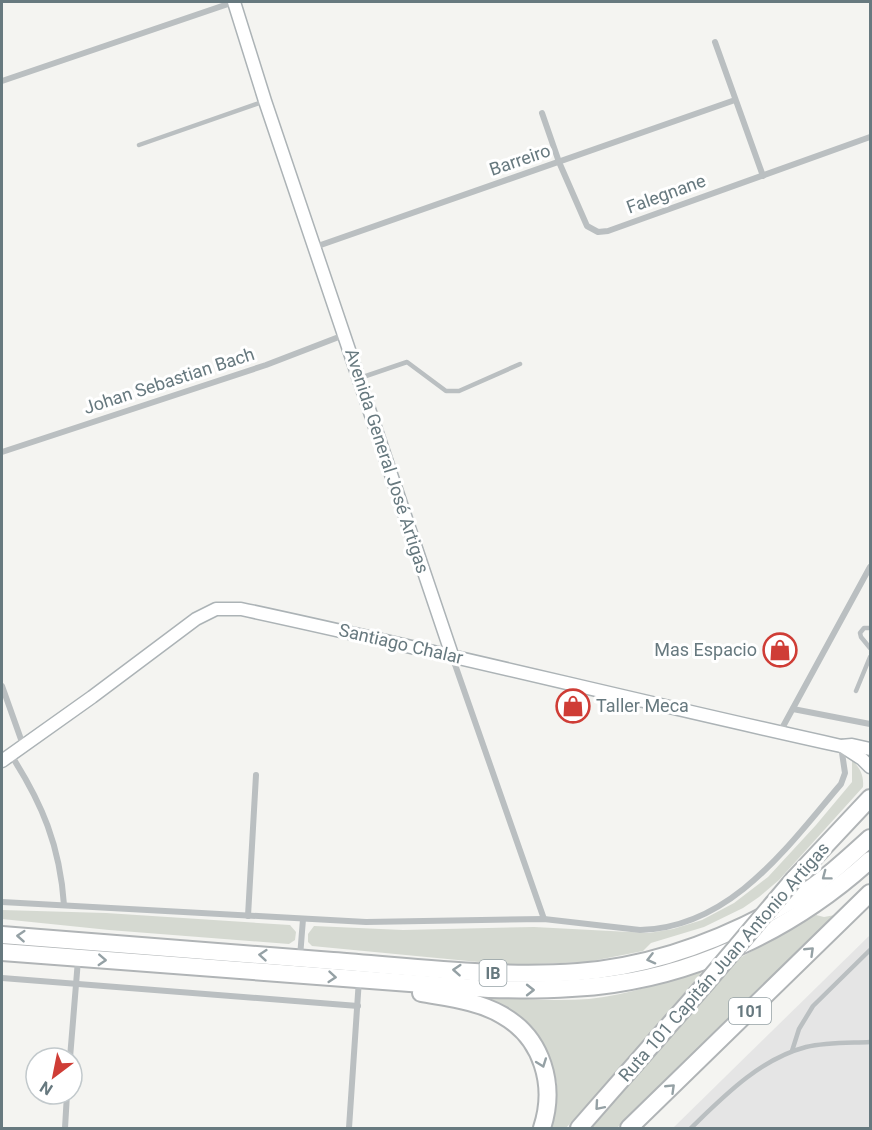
<svg xmlns="http://www.w3.org/2000/svg" width="872" height="1130" viewBox="0 0 872 1130" font-family="Roboto,sans-serif">
<style>
.built{fill:#e5e5e5}
.green{fill:#d5d9d1}
.lines{fill:none;stroke-linecap:round;stroke-linejoin:round}
.secondary-casing{stroke:#acb3b6;stroke-width:15}
.highway-casing{stroke:#b0b4b6;stroke-width:20}
.lane{stroke:#babfc1;stroke-width:4.5}
.street{stroke:#babfc1;stroke-width:6}
.secondary{stroke:#fff;stroke-width:12}
.highway{stroke:#fff;stroke-width:16}
.highway-bridge-casing{stroke:#b0b4b6;stroke-width:20;stroke-linecap:butt}
.highway-bridge{stroke:#fff;stroke-width:16}
.oneway{stroke:#95a1a5}
.labels{text-anchor:middle;stroke-width:6;stroke-linejoin:round;paint-order:stroke}
.shield{fill:#fff;stroke:#95a1a5;stroke-width:1.5}
.shield-label{font-size:16px;font-weight:bold;fill:#67797f}
.street-label{font-size:18px;fill:#67797f;stroke:#fff}
.poi-label{font-size:18px;fill:#67797f;stroke:#fff;text-anchor:end}
</style>
<rect width="100%" height="100%" fill="#f4f4f1"/>
<path class="built" d="M870 935V1128H673Z"/>
<g class="green">
<path d="M852 760C860 768 864 775 863 787L779 880 759 897 743 908 704 927 651 943 643 951 587 962 510 965 312 946 308 942V934L314 926 403 930 534 927 649 933 673 929 702 920 734 903 768 877 816 825 852 782Z"/>
<path d="M2 910 106 913 290 925 296 932 295 940 289 944 109 930 2 919Z"/>
<path d="M816 915 824 917 835 915 617 1128H590L736 960Z"/>
<path d="M704 969 670 1013 566 1128H548L552 1120 557 1083 544 1049 474 995C512 998 551 1002 589 999 629 995 667 981 704 969Z"/>
</g>
<g class="lines">
<defs>
<g id="secondary">
<path d="M234 2 265 101 452 655"/>
<path d="M842 746 862 759 870 767"/>
<path d="M2 761 92 697 196 619 216 609H241C442 652 641 702 841 746L852 745 870 749"/>
</g>
<g id="highway">
<path d="M794 879 870 798"/>
<path d="M2 935C112 943 222 952 333 961 414 967 497 978 578 972 655 966 730 937 796 898 823 881 847 859 870 838"/>
<path d="M2 952 489 989C531 990 572 990 613 984 707 971 800 924 870 860"/>
<path d="M421 993C448 998 478 1001 502 1015 543 1038 556 1086 542 1128"/>
<path d="M579 1128 706 983"/>
<path d="M629 1128 870 893"/>
</g>
</defs>
<use href="#secondary" class="secondary-casing"/>
<use href="#highway" class="highway-casing"/>
<g class="lane">
<path d="M139 145 265 101"/>
<path d="M360 378 407 362 446 391H459L520 364"/>
<path d="M870 628H864L860 633 861 637 870 648"/>
<path d="M856 691 870 657"/>
<path d="M792 1051 799 1029 813 1006 870 950"/>
<path d="M691 1128C724 1096 760 1059 806 1047 827 1042 849 1043 870 1042"/>
</g>
<g class="street">
<path d="M715 42 763 176"/>
<path d="M2 81 234 2"/>
<path d="M542 113 559 162 587 226 598 232 608 231 870 137"/>
<path d="M315 247 735 100"/>
<path d="M2 452 266 365 344 335"/>
<path d="M452 656 544 919"/>
<path d="M2 686 23 745"/>
<path d="M793 709 870 724"/>
<path d="M780 732 870 567"/>
<path d="M11 755C42 803 60 846 64 905"/>
<path d="M2 902 366 922 544 919 640 930C731 928 788 846 841 784L845 773 841 746"/>
<path d="M248 916 256 775"/>
<path d="M300 957 303 919"/>
<path d="M2 978 358 1006"/>
<path d="M70 1058 78 960"/>
<path d="M65 1128 67 1094"/>
<path d="M349 1128 359 979"/>
</g>
<use href="#secondary" class="secondary"/>
<use href="#highway" class="highway"/>
<defs>
<path id="highway-bridge" d="M706 983 794 879"/>
</defs>
<use href="#highway-bridge" class="highway-bridge-casing"/>
<use href="#highway-bridge" class="highway-bridge"/>
</g>
<defs><path id="oneway-chevron" d="M-2-3.5L2.5 0L-2 3.5" fill="none" stroke-width="1.6" stroke-linecap="round" stroke-linejoin="round" transform="scale(1.5)"/></defs>
<g class="oneway">
<use href="#oneway-chevron" transform="translate(826 876) rotate(143)"/>
<use href="#oneway-chevron" transform="translate(21 936) rotate(-176)"/>
<use href="#oneway-chevron" transform="translate(810 951) rotate(-44)"/>
<use href="#oneway-chevron" transform="translate(263 955) rotate(-175)"/>
<use href="#oneway-chevron" transform="translate(651 959) rotate(166)"/>
<use href="#oneway-chevron" transform="translate(102 960) rotate(3)"/>
<use href="#oneway-chevron" transform="translate(457 970) rotate(-176)"/>
<use href="#oneway-chevron" transform="translate(332 977) rotate(5)"/>
<use href="#oneway-chevron" transform="translate(530 990)"/>
<use href="#oneway-chevron" transform="translate(542 1063) rotate(70)"/>
<use href="#oneway-chevron" transform="translate(671 1088) rotate(-44)"/>
<use href="#oneway-chevron" transform="translate(599 1106) rotate(131)"/>
</g>
<defs>
<symbol id="shop-ring" viewBox="-11 -11 22 22"><circle r="9.5" fill="#fff" stroke="#cf3d36" stroke-width="1.5"/><path d="M-5-2.5h2.3a2.7 3.5 0 0 1 5.4 0H5L5.5 6h-11ZM-1.5-2.5h3a1.5 2.3 0 0 0-3 0Z" fill="#cf3d36"/></symbol>
</defs>
<g fill-rule="evenodd">
<use href="#shop-ring" x="761" y="631" width="38" height="38"/>
<use href="#shop-ring" x="554" y="687" width="38" height="38"/>
</g>
<g class="labels">
<g class="shield">
<rect x="479.5" y="960" width="27" height="26" rx="4.5"/>
<rect x="729" y="998" width="42" height="26" rx="4.5"/>
</g>
<g class="shield-label">
<text x="493" y="979">IB</text>
<text x="750" y="1017">101</text>
</g>
<g class="street-label">
<text transform="translate(520 160) rotate(-19)" y="6">Barreiro</text>
<text transform="translate(666 194) rotate(-20)" y="6">Falegnane</text>
<text transform="translate(169 381) rotate(-18)" y="6">Johan Sebastian Bach</text>
<text transform="translate(387 461) rotate(72)" y="6">Avenida General José Artigas</text>
<text transform="translate(401 644) rotate(13)" y="6">Santiago Chalar</text>
<text transform="translate(724 962) rotate(-49)" y="6">Ruta 101 Capitán Juan Antonio Artigas</text>
</g>
<g class="poi-label">
<text x="757" y="656">Mas Espacio</text>
<text x="596" y="712" text-anchor="start">Taller Meca</text>
</g>
</g>
<rect width="872" height="1130" fill="none" stroke="#67797f" stroke-width="6"/>
<g transform="translate(54 1076) rotate(212)"><circle r="28" fill="#ffffff" stroke="#c2c9cc" stroke-width="1.5"/>
<path d="M0-4.5L10 22L0 15L-10 22Z" fill="#cf3d36"/>
<text y="-9" font-size="16" font-weight="bold" text-anchor="middle" fill="#67797f">N</text>
</g>
</svg>
